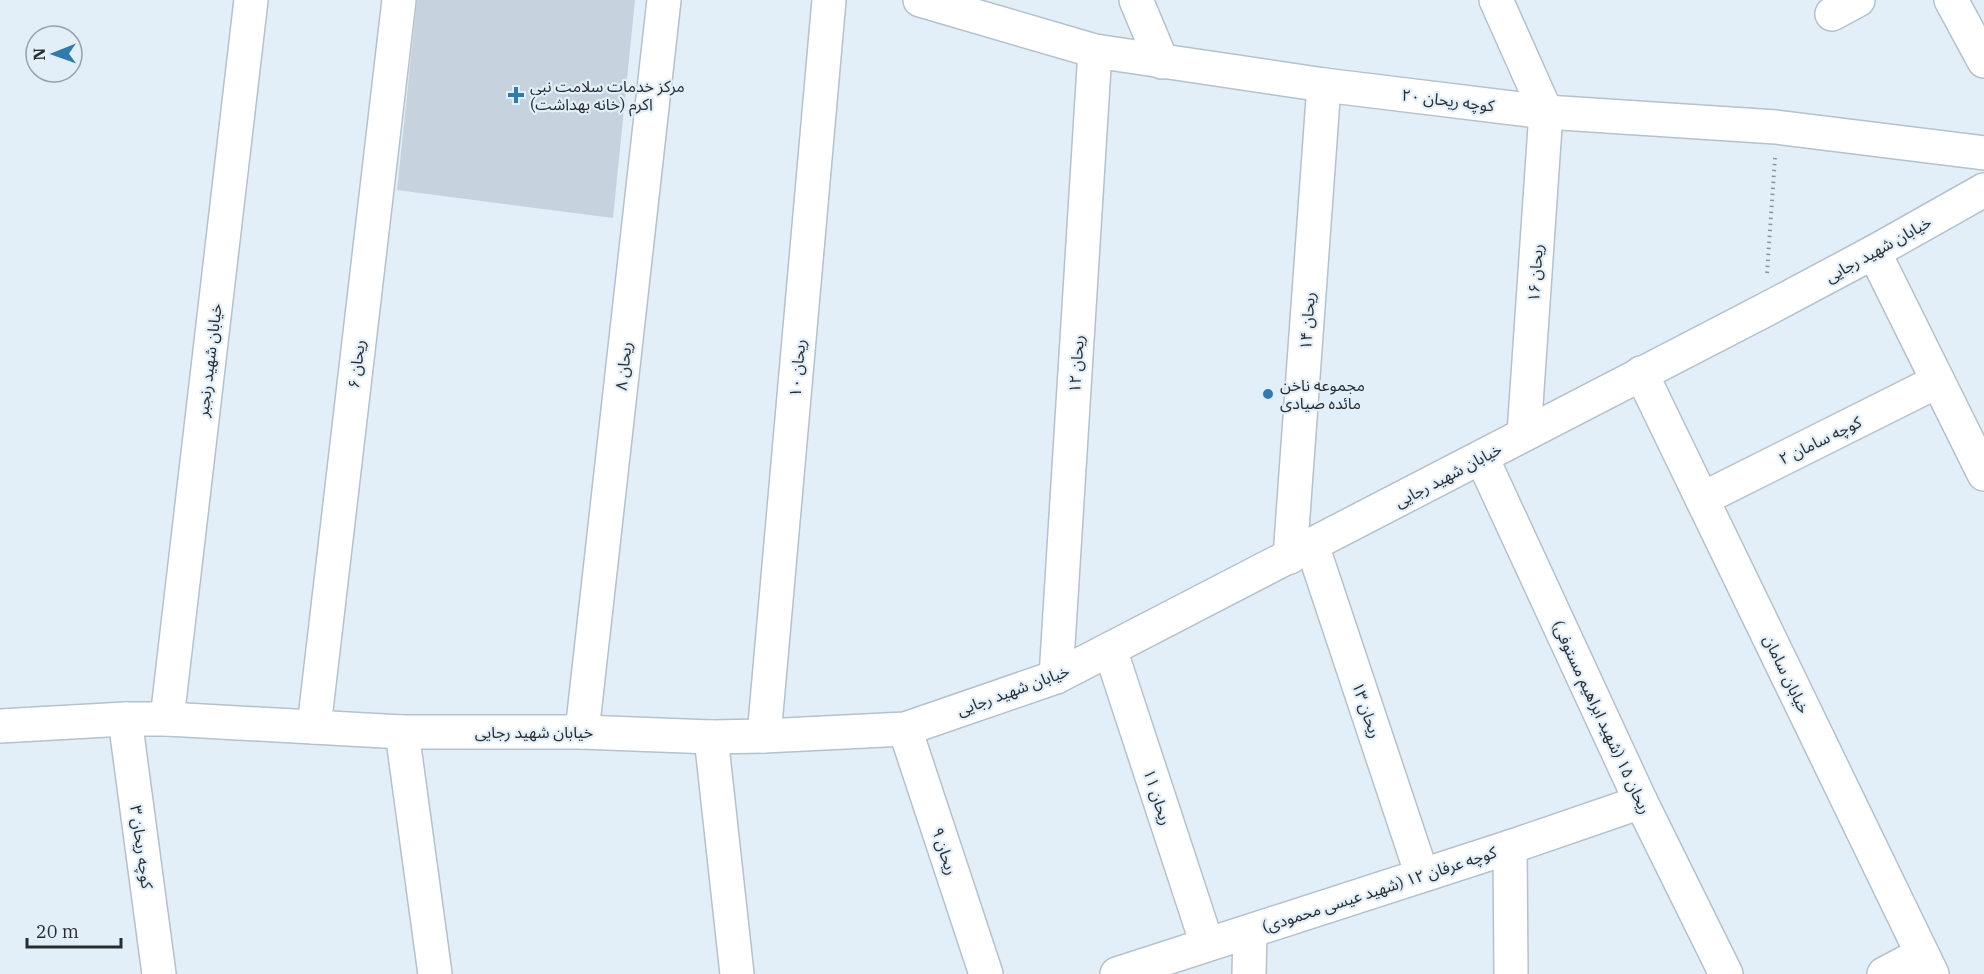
<svg xmlns="http://www.w3.org/2000/svg" width="1984" height="974" viewBox="0 0 1984 974" font-family="'IBM Plex Serif','Noto Sans Arabic',serif">
<style>
.building{fill:#c6d2dd}
.lines{fill:none;stroke-linecap:round;stroke-linejoin:round}
.street-casing{stroke:#b5c1cb;stroke-width:36}
.secondary-casing{stroke:#b5c1cb;stroke-width:36}
.path{stroke:#8c959c;stroke-width:4;stroke-dasharray:1.5 4.5;stroke-linecap:butt}
.street{stroke:#fff;stroke-width:33}
.secondary{stroke:#fff;stroke-width:33}
.poi-dot{fill:#3279ae;stroke:#e2eff9;stroke-width:2}
.labels{text-anchor:middle;stroke-width:4.5;stroke-linejoin:round;paint-order:stroke}
.poi-label{font-size:16px;fill:#282c30;stroke:#e2eff9;text-anchor:start}
.street-label{font-size:16px;fill:#282c30;stroke:#e2eff9}
</style>
<rect width="100%" height="100%" fill="#e2eff9"/>
<path class="building" d="M417 0H635L613 218 397 190Z"/>
<g class="lines">
<defs>
<g id="street">
<path d="M1136 0 1162 62"/>
<path d="M1496 0 1546 112 1524 434"/>
<path d="M1951 0 1984 61"/>
<path d="M1832 14 1858 0"/>
<path d="M1874 252 1984 474"/>
<path d="M1482 458 1641 802 1726 974"/>
<path d="M1702 499 1938 381"/>
<path d="M1312 545 1422 875"/>
<path d="M1290 557 1324 85"/>
<path d="M1110 649 1207 944"/>
<path d="M1056 677 1095 51"/>
<path d="M125 719 159 974"/>
<path d="M167 719 251 0"/>
<path d="M314 727 399 0"/>
<path d="M905 729 986 974"/>
<path d="M402 732 435 974"/>
<path d="M582 732 664 0"/>
<path d="M764 736 829 0"/>
<path d="M711 737 737 974"/>
<path d="M1510 847 1511 974"/>
<path d="M1117 974 1510 847 1641 802"/>
<path d="M1249 974 1250 932"/>
<path d="M1884 974 1922 954"/>
</g>
<g id="secondary">
<path d="M920 0 1095 51 1324 85 1546 112 1776 127 1984 153"/>
<path d="M1641 373 1932 974"/>
<path d="M0 726 125 719H167L402 732H582L711 737 764 736 905 729 1056 677 1765 310 1874 252 1984 190"/>
</g>
</defs>
<use href="#street" class="street-casing"/>
<use href="#secondary" class="secondary-casing"/>
<path class="path" d="M1767 273 1775 158"/>
<use href="#street" class="street"/>
<use href="#secondary" class="secondary"/>
</g>
<g class="poi-dot">
<path d="M513 86h6v6h6v6h-6v6h-6v-6h-6v-6h6z"/>
<circle cx="1268" cy="394" r="6"/>
</g>
<g class="labels">
<g class="poi-label">
<text x="530" y="92">مرکز خدمات سلامت نبی<tspan x="530" dy="18">اکرم (خانه بهداشت)</tspan></text>
<text x="1280" y="391">مجموعه ناخن<tspan x="1280" dy="18">مائده صیادی</tspan></text>
</g>
<g class="street-label">
<text transform="translate(1448 100) rotate(7)" y="6">کوچه ریحان ۲۰</text>
<text transform="translate(1878 249) rotate(-29)" y="6">خیابان شهید رجایی</text>
<text transform="translate(1535 273) rotate(-86)" y="6">ریحان ۱۶</text>
<text transform="translate(1307 321) rotate(-86)" y="6">ریحان ۱۴</text>
<text transform="translate(209 360) rotate(-83)" y="6">خیابان شهید رنجبر</text>
<text transform="translate(356 364) rotate(-83)" y="6">ریحان ۶</text>
<text transform="translate(1076 364) rotate(-86)" y="6">ریحان ۱۲</text>
<text transform="translate(623 366) rotate(-84)" y="6">ریحان ۸</text>
<text transform="translate(797 368) rotate(-85)" y="6">ریحان ۱۰</text>
<text transform="translate(1820 440) rotate(-26)" y="6">کوچه سامان ۲</text>
<text transform="translate(1448 475) rotate(-28)" y="6">خیابان شهید رجایی</text>
<text transform="translate(1787 674) rotate(64)" y="6">خیابان سامان</text>
<text transform="translate(1013 690) rotate(-20)" y="6">خیابان شهید رجایی</text>
<text transform="translate(1367 710) rotate(71)" y="6">ریحان ۱۳</text>
<text transform="translate(1602 717) rotate(65)" y="6">ریحان ۱۵ (شهید ابراهیم مستوفی)</text>
<text x="534" y="738">خیابان شهید رجایی</text>
<text transform="translate(1158 797) rotate(72)" y="6">ریحان ۱۱</text>
<text transform="translate(142 847) rotate(82)" y="6">کوچه ریحان ۳</text>
<text transform="translate(945 851) rotate(72)" y="6">ریحان ۹</text>
<text transform="translate(1379 889) rotate(-18)" y="6">کوچه عرفان ۱۲ (شهید عیسی محمودی)</text>
</g>
</g>
<g transform="translate(54 54) rotate(269)"><circle r="28" fill="#e2eff9" stroke="#98a1a9" stroke-width="1.5"/>
<path d="M0-4.5L10 22L0 15L-10 22Z" fill="#3279ae"/>
<text y="-9" font-size="16" font-weight="bold" text-anchor="middle" fill="#282c30">N</text>
</g>
<path d="M27 938v9h94v-9" fill="none" stroke="#282c30" stroke-width="3"/>
<text x="36" y="938" font-size="18" fill="#282c30" stroke="#e2eff9" stroke-width="4.5" paint-order="stroke">20 m</text>
</svg>
